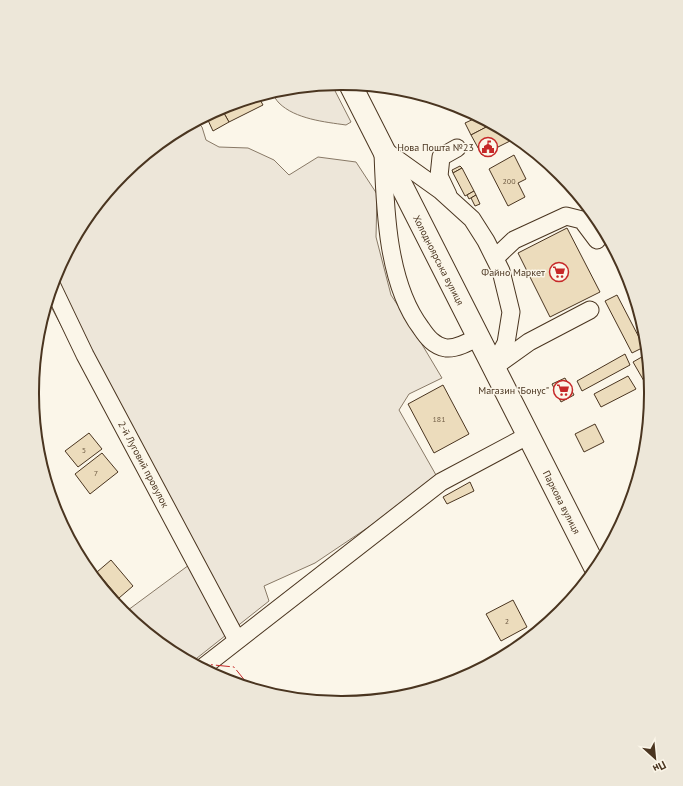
<svg xmlns="http://www.w3.org/2000/svg" width="683" height="786" viewBox="0 0 683 786" font-family="'PT Sans',sans-serif">
<style>
.green{fill:#ede6d9;stroke:#887966}
.building{fill:#ecdcbc;stroke:#4a3520}
.lines{fill:none;stroke-linecap:round;stroke-linejoin:round}
.minor-casing{stroke:#4a3520;stroke-width:19}
.major-casing{stroke:#4a3520;stroke-width:24}
.minor{stroke:#fbf6e9;stroke-width:17}
.major{stroke:#fbf6e9;stroke-width:22}
.power{stroke:#c62828;stroke-width:1;stroke-dasharray:14 3 2 3;stroke-linecap:butt}
.labels{text-anchor:middle;stroke-width:3;stroke-linejoin:round;paint-order:stroke}
.number-label{font-size:8px;fill:#725f47}
.poi-label{font-size:10px;fill:#4a3520;stroke:#fbf6e9;text-anchor:end}
.street-label{font-size:10px;fill:#4a3520;stroke:#fbf6e9}
.rim{fill:none;stroke:#4a3520;stroke-width:2}
</style>
<rect width="100%" height="100%" fill="#fbf6e9"/>
<g class="green">
<path d="M332 85 351 122 346 125C325 122 295 119 279 103 276 100 274 96 272 92L281 89Z"/>
<path d="M196 121 202 127 206 140 219 147 248 148 274 160 289 175 318 157 356 162 377 194 376 237 391 295 408 321 442 378 409 394 399 410 436 475 385 516 315 563 264 586 269 601 192 662 169 650 124 613 189 565 48 301 56 274 84 221 123 174 170 136Z"/>
</g>
<g class="building">
<path d="M258 96 263 105 229 122 221 108Z"/>
<path d="M221 108 229 122 213 131 206 116Z"/>
<path d="M478 117 492 124 471 135 465 123Z"/>
<path d="M492 124 511 135 514 139 482 155 471 135Z"/>
<path d="M514 155 526 179 518 183 525 197 508 206 489 169Z"/>
<path d="M460 166 462 168 453 173 452 170Z"/>
<path d="M462 168 474 191 465 196 453 173Z"/>
<path d="M474 191 476 195 469 199 467 195Z"/>
<path d="M476 195 480 204 475 206 471 198Z"/>
<path d="M567 228 600 292 550 317 518 253Z"/>
<path d="M617 295 644 347 632 353 605 301Z"/>
<path d="M625 354 630 365 582 391 577 381Z"/>
<path d="M647 354 650 386 648 388 633 362Z"/>
<path d="M628 376 636 389 601 407 594 394Z"/>
<path d="M565 378 574 395 561 402 552 384Z"/>
<path d="M443 385 469 434 434 453 408 404Z"/>
<path d="M595 424 604 442 584 452 575 434Z"/>
<path d="M89 433 102 449 78 467 65 451Z"/>
<path d="M102 453 118 472 90 494 75 474Z"/>
<path d="M470 482 474 491 447 504 443 497Z"/>
<path d="M111 560 133 586 119 598 97 572Z"/>
<path d="M513 600 527 627 501 641 486 614Z"/>
</g>
<g class="lines">
<defs>
<g id="minor">
<path d="M384 150 440 190 472 219 486 241 501 271 511 312 506 343 493 367"/>
<path d="M383 153C385 208 387 283 421 328 427 337 434 346 446 348 457 349 469 342 478 337"/>
<path d="M448 195 439 176 441 157 457 148"/>
<path d="M495 258 514 240 566 216 582 220 597 240"/>
<path d="M52 286 85 355 237 640"/>
<path d="M497 365 529 342 590 310"/>
<path d="M202 668 441 482 529 435"/>
</g>
<path id="major" d="M350 84C432 246 514 407 596 569"/>
</defs>
<use href="#minor" class="minor-casing"/>
<use href="#major" class="major-casing"/>
<use href="#minor" class="minor"/>
<use href="#major" class="major"/>
<path class="power" d="M194 663 234 667 250 687"/>
</g>
<defs>
<symbol id="civic-ring" viewBox="-11 -11 22 22"><circle r="9.5" fill="#fbf6e9" stroke="#c62828" stroke-width="1.5"/><path d="M-.6-6.5H3V-4.5H.6V-3L4-1V1h2V6H-6V1h2V-1L-.6-3ZM-1.2 2.5V6h2.4V2.5Z" fill="#c62828"/></symbol>
<symbol id="supermarket-ring" viewBox="-11 -11 22 22"><circle r="9.5" fill="#fbf6e9" stroke="#c62828" stroke-width="1.5"/><path d="M-6-5.5h2.5l.6 2H6L4.5 2H-2.5L-4.4-4H-6ZM-1.5 3.2a1.3 1.3 0 1 0 .1 0ZM3 3.2a1.3 1.3 0 1 0 .1 0Z" fill="#c62828"/></symbol>
</defs>
<g fill-rule="evenodd">
<use href="#civic-ring" x="477" y="136" width="22" height="22"/>
<use href="#supermarket-ring" x="548" y="261" width="22" height="22"/>
<use href="#supermarket-ring" x="552" y="379" width="22" height="22"/>
</g>
<g class="labels">
<g class="number-label">
<text x="509" y="184">200</text>
<text x="439" y="422">181</text>
<text x="84" y="453">5</text>
<text x="96" y="476">7</text>
<text x="507" y="624">2</text>
</g>
<g class="poi-label">
<text x="474" y="151">Нова Пошта №23</text>
<text x="545" y="276">Файно Маркет</text>
<text x="549" y="394">Магазин "Бонус"</text>
</g>
<g class="street-label">
<text transform="translate(439 260) rotate(63)" y="4">Холодноярська вулиця</text>
<text transform="translate(144 464) rotate(62)" y="4">2-й Луговий провулок</text>
<text transform="translate(562 502) rotate(63)" y="4">Паркова вулиця</text>
</g>
</g>
<path d="M0 0H683V786H0ZM341 90H342A302 302 0 0 1 644 392V394A302 302 0 0 1 342 696H341A302 302 0 0 1 39 394V392A302 302 0 0 1 341 90Z" fill="#ede7d9" fill-rule="evenodd"/>
<path class="rim" d="M341 90H342A302 302 0 0 1 644 392V394A302 302 0 0 1 342 696H341A302 302 0 0 1 39 394V392A302 302 0 0 1 341 90Z"/>
<g transform="translate(655 758) rotate(153)" stroke="#fbf6e9" stroke-width="3" paint-order="stroke">
<path d="M0-3L7 15L0 10L-7 15Z" fill="#4a3520"/>
<text y="-6" font-size="11" font-weight="bold" text-anchor="middle" fill="#4a3520">Пн</text>
</g>
</svg>
